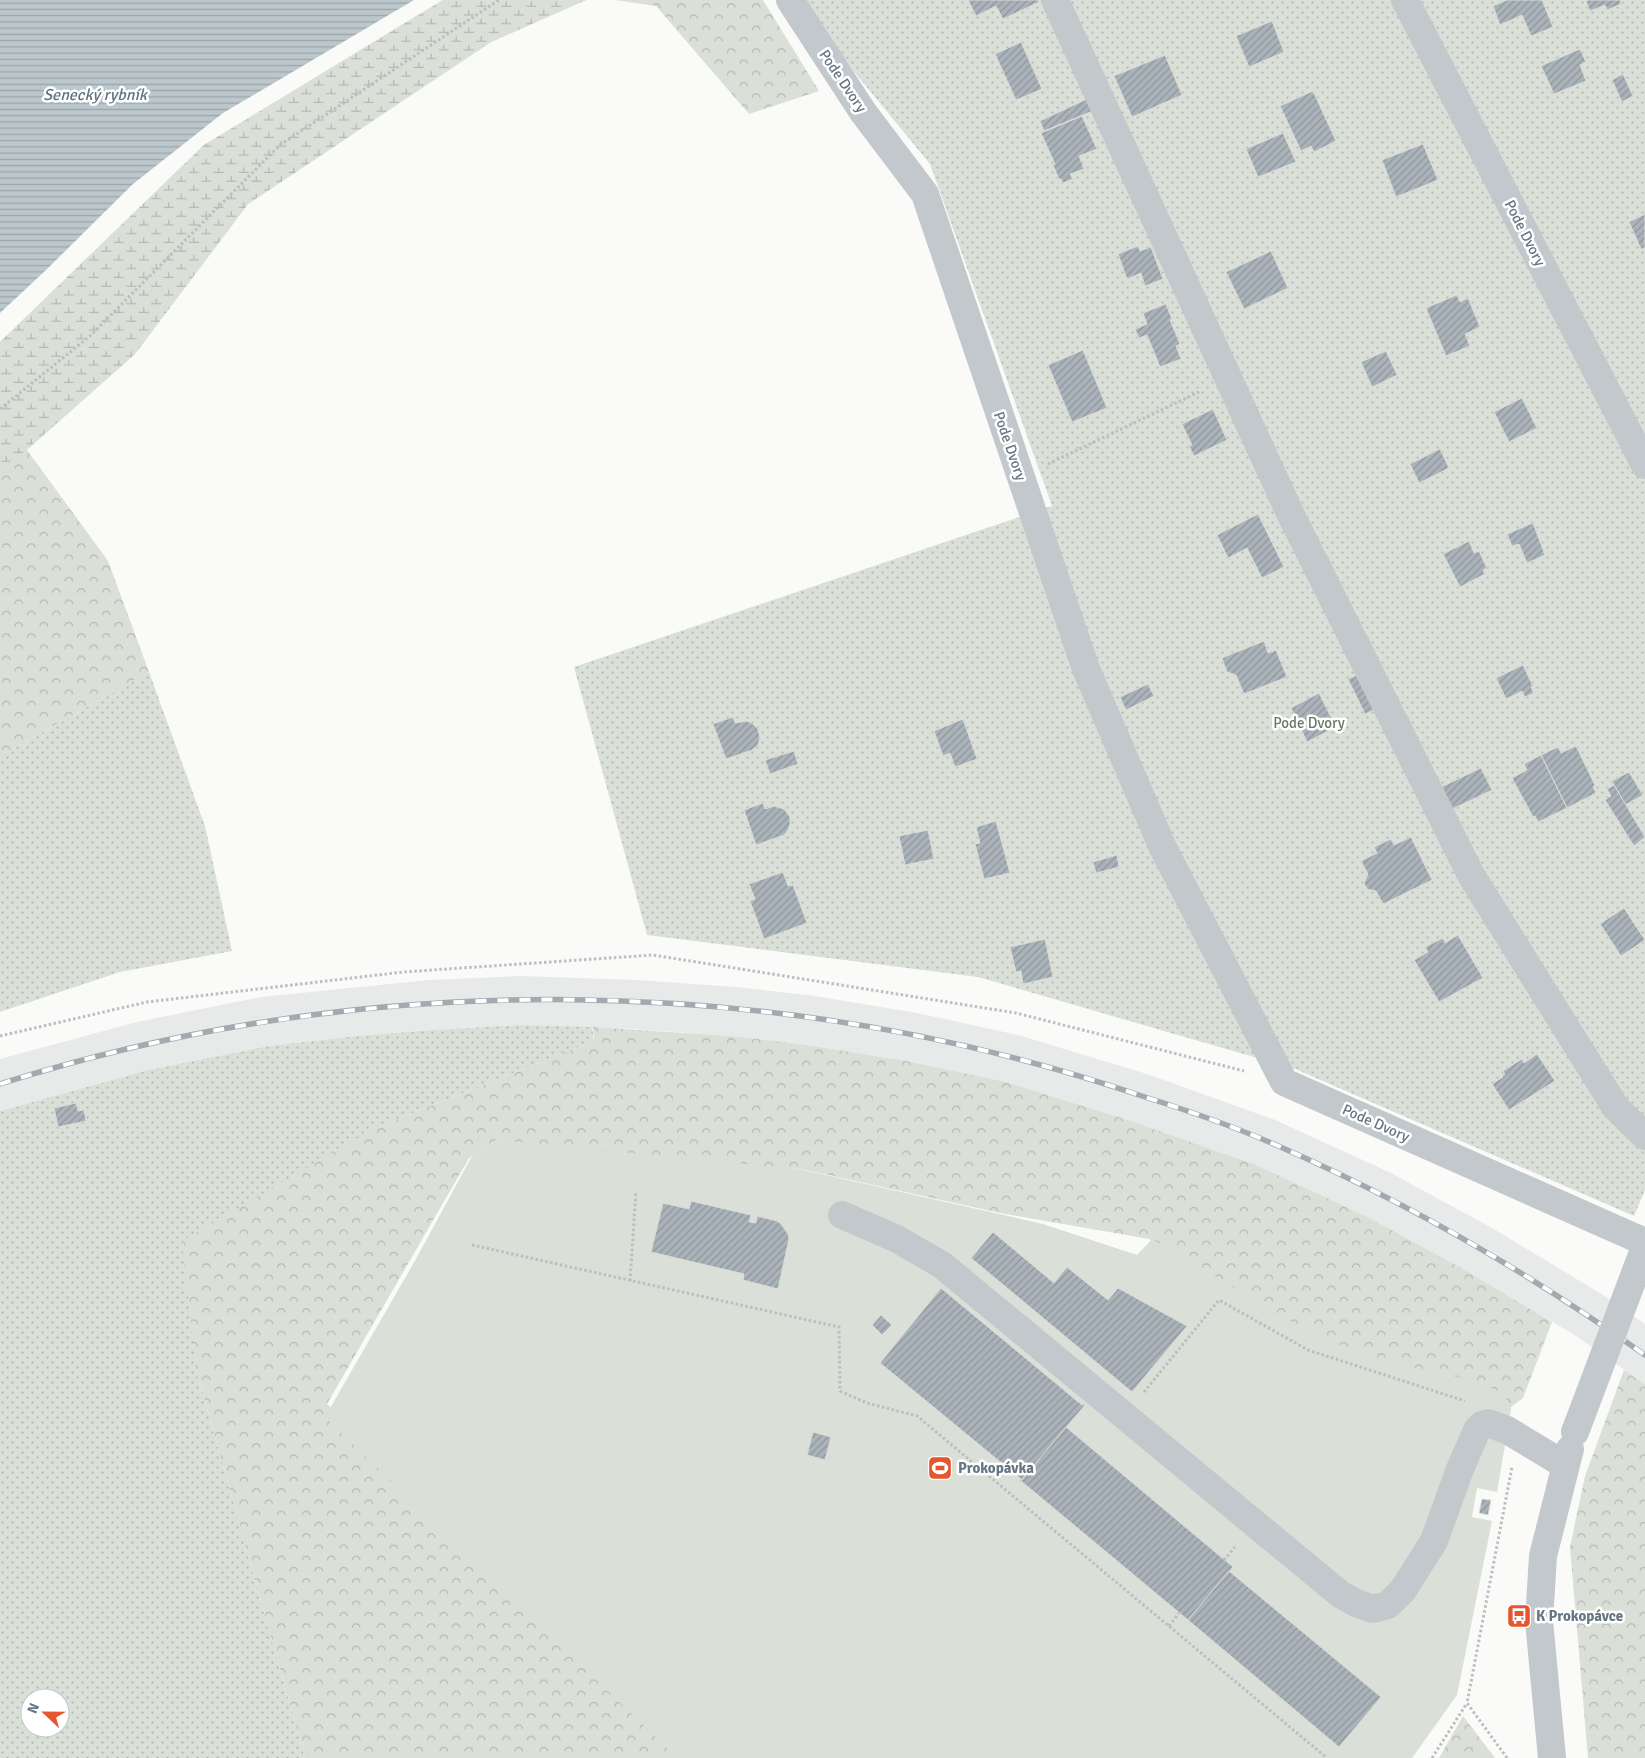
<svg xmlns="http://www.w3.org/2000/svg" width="1645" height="1758" viewBox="0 0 1645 1758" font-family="Signika,sans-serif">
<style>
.built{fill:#e8e9e9}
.grass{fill:url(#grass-dots);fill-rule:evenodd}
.forest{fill:url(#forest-crowns)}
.wetland{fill:url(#wetland-marsh)}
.park{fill:#dadfd7}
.water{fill:url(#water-rules)}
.building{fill:url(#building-hatch);stroke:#dcdcda}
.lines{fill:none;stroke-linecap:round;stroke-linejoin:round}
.path{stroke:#bbbfc2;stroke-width:3;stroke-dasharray:2.5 2.5;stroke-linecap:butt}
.minor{stroke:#c3c8cc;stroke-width:28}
.rail-casing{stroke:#a2aab0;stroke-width:5.5}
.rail{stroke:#fff;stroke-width:4;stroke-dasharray:11;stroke-linecap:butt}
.minor-bridge{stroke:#c3c8cc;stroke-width:28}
.labels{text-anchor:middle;stroke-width:5;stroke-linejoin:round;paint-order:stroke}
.street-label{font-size:15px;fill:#657683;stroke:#fff}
.park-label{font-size:15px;fill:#687a64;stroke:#fff}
.poi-label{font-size:15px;font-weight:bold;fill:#657683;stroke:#fff;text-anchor:start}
.water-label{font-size:16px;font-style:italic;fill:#60757c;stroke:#fff}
</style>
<defs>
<pattern id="grass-dots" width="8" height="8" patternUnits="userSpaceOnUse" patternTransform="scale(1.25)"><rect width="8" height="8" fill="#dadfd7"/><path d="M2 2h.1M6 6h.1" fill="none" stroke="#b4b9b4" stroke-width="1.8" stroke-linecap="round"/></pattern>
<pattern id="forest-crowns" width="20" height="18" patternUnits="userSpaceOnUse" patternTransform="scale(1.25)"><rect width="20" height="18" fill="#dadfd7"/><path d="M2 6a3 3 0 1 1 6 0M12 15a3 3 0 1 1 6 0" fill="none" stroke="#b4b9b4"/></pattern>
<pattern id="wetland-marsh" width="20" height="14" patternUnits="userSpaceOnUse" patternTransform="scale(1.25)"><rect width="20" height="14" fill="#dadfd7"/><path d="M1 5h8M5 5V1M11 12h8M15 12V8" fill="none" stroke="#b4b9b4"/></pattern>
<pattern id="water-rules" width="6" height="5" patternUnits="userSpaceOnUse" patternTransform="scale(1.25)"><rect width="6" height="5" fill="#bbc7cb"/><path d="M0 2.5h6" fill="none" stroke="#9ca6aa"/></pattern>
<pattern id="building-hatch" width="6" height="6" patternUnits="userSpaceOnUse" patternTransform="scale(1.25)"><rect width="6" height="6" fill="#aab3b9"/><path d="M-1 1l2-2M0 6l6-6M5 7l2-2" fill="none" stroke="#8e969c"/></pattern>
</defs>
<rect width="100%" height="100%" fill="#fafaf8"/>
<path class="built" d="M521 976 637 980 736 987 808 995 917 1013 1018 1035 1147 1074 1273 1119 1391 1173 1492 1228 1603 1295 1645 1324V1384L1576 1336 1467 1271 1368 1217 1254 1164 1131 1121 1006 1082 907 1061 801 1044 732 1036 634 1029 521 1025 432 1030 358 1036 268 1046 148 1070 0 1111V1059L137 1022 261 997 429 980Z"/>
<g class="grass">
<path d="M806 0H1645V1190L1634 1216 1295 1069 978 977 647 935 574 667 1052 506 930 164 833 46Z"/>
<path d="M149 672 205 826 232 951 120 972 0 1012V756Z"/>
<path d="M521 1025 592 1027 594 1041 375 1128 196 1369 305 1758H0V1111L148 1070 268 1046 358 1036 432 1030ZM30 1698H60V1728H30Z"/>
</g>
<g class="forest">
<path d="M443 0H586L491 42 248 204 135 354 27 450 108 561 149 672 0 756V342L204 145Z"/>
<path d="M615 0H763L819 91 749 114 656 6Z"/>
<path d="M593 1027 732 1036 801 1044 907 1061 1006 1082 1131 1121 1254 1164 1368 1217 1467 1271 1552 1322 1523 1398 1443 1459 1387 1392 1149 1239 1000 1213 801 1169 735 1165 496 1140 469 1158 327 1404 745 1758H305L196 1369 182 1241 375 1128 594 1041Z"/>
<path d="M1624 1370 1645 1384V1758H1588L1570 1547 1585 1476Z"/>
<path d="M1463 1716 1495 1758H1439Z"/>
</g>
<path class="wetland" d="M443 0H586L491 42 248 204 135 354 26 450 0 469V342L204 145Z"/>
<path class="park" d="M496 1140 799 1169 1043 1224 1137 1255 1152 1239 1304 1329 1371 1358 1476 1381 1503 1393 1511 1409 1497 1492 1477 1488 1472 1517 1492 1521 1457 1695 1412 1758H685L679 1751 673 1754 325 1417 416 1259 472 1156Z"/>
<path class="water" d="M0 0H414L223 113 133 184 46 270 0 313Z"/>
<g class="building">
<path d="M968 0H1038L1039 2 1003 19 996 6 976 16Z"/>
<path d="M1507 0H1542L1553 27 1531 36 1522 15 1500 25 1493 6Z"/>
<path d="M1589 0H1620L1621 4 1607 10 1605 5 1590 11 1586 1Z"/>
<path d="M1272 21 1284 52 1249 67 1236 36Z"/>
<path d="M1021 42 1042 89 1016 100 995 54Z"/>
<path d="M1580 49 1586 62 1580 65 1586 81 1554 94 1541 66Z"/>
<path d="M1165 55 1182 95 1132 117 1114 76Z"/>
<path d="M1623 74 1633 96 1622 102 1612 80Z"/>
<path d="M1313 91 1336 141 1314 152 1311 146 1301 151 1280 106Z"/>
<path d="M1089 98 1095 110 1044 131 1040 121Z"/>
<path d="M1082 116 1097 149 1079 156 1084 169 1070 174 1073 179 1063 183 1061 179H1059L1053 165 1055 164 1041 133Z"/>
<path d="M1283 133 1296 162 1258 177 1246 149Z"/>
<path d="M1423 144 1438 180 1396 197 1382 160Z"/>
<path d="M1645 214V248L1641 249 1629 222Z"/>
<path d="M1138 246 1140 251 1151 247 1163 279 1145 286 1141 273 1127 279 1118 254Z"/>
<path d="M1271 251 1288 288 1244 309 1226 272Z"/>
<path d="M1457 295 1460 302 1468 298 1480 327 1465 334 1470 346 1446 356 1426 308Z"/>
<path d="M1166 304 1172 319 1170 320 1180 344 1176 346 1181 359 1160 367 1147 335 1139 338 1135 329 1147 324 1143 313Z"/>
<path d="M1083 350 1107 408 1072 422 1048 365Z"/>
<path d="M1386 351 1397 375 1372 387 1361 362Z"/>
<path d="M1522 398 1537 428 1509 442 1494 412Z"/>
<path d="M1213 409 1227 440 1194 456 1189 446 1192 445 1182 424Z"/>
<path d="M1440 449 1449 468 1419 483 1410 464Z"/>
<path d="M1258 514 1284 567 1262 578 1247 548 1228 558 1217 535Z"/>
<path d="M1533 523 1545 555 1527 563 1519 544 1512 546 1507 534Z"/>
<path d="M1469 541 1474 553 1479 551 1487 568 1483 570 1485 574 1460 587 1443 554Z"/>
<path d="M1264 641 1268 653 1276 650 1287 677 1244 694 1236 675 1227 672 1222 658Z"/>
<path d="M1523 665 1533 686 1531 687 1534 693 1525 697 1522 691 1506 699 1496 678Z"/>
<path d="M1362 673 1379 708 1365 714 1348 679Z"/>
<path d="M1148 684 1154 696 1126 710 1120 697Z"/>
<path d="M1319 693 1336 727 1307 742 1291 708Z"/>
<path d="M733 717 735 723 747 721 753 724 758 729 760 738 758 745 752 750 726 759 713 724Z"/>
<path d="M963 719 977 759 955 767 950 753 943 756 934 731Z"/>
<path d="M1576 746 1595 785 1593 787 1596 793 1567 808 1541 755 1558 747 1561 753Z"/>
<path d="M794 751 798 764 770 774 765 760Z"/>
<path d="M1541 755 1567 808 1538 822 1535 816 1533 817 1512 778 1527 770 1524 764Z"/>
<path d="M1481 768 1492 790 1448 811 1437 789Z"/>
<path d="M1629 772 1643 795 1625 805 1612 781Z"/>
<path d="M1614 785 1645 837 1634 846 1605 800 1611 796 1607 789Z"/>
<path d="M763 803 765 809 774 806 784 809 790 817V824L788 830 784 835 756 845 744 810Z"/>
<path d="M996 821 1010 873 984 879 975 844 980 843 976 827Z"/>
<path d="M928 830 934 859 905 865 899 836Z"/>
<path d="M1411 837 1432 880 1383 904 1376 891 1367 889 1364 883 1368 874 1361 861 1377 853 1374 847 1391 839 1394 845Z"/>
<path d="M1117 855 1119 867 1096 873 1093 862Z"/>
<path d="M783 872 788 886 793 885 807 923 764 939 750 901 755 899 749 884Z"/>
<path d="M1624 908 1645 940 1621 956 1600 924Z"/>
<path d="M1458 935 1483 978 1439 1002 1414 960 1428 952 1425 947 1443 938 1445 943Z"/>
<path d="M1045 939 1053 977 1023 984 1021 971 1016 972 1010 947Z"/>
<path d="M1537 1054 1555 1081 1509 1110 1492 1084 1503 1077 1502 1075H1505L1503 1071 1522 1059 1524 1063Z"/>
<path d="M76 1103 78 1111 84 1110 86 1121 58 1127 54 1108Z"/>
<path d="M691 1201 751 1215 749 1222 756 1223 757 1216 777 1221 781 1224 788 1234 789 1239 778 1289 743 1280 744 1274 651 1252 663 1203 689 1209Z"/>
<path d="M993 1232 1054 1283 1067 1267 1108 1300 1118 1288 1187 1326 1132 1392 971 1258Z"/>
<path d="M941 1288 1082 1405 1084 1404 1085 1405 1020 1482 1019 1481 1021 1479 880 1363Z"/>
<path d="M881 1315 892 1325 882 1335 872 1325Z"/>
<path d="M1066 1427 1233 1567 1188 1620 1021 1481Z"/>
<path d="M813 1432 831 1437 825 1460 807 1455Z"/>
<path d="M1482 1499 1491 1500 1488 1515 1479 1513Z"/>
<path d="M1229 1571 1381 1697 1339 1747 1188 1620Z"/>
</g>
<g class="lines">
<g class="path">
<path d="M0 409 90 336 280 145 499 0"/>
<path d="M1048 464 1201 391"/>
<path d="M0 1036 147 1002 403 972 653 955 1016 1013 1244 1071"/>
<path d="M472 1245 839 1327 840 1391 867 1403 917 1416 1327 1758"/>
<path d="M630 1281 636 1191"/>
<path d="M1144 1392 1219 1300 1308 1350 1465 1401"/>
<path d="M1224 1560 1235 1547"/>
<path d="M1169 1626 1179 1613"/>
<path d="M1432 1758 1467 1703"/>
<path d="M1507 1758 1467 1703 1512 1467"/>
</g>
<g class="minor">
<path d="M790 0 863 112 925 194 1086 669 1163 848 1284 1082 1645 1242"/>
<path d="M1055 0 1290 513 1471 875 1616 1108 1645 1136"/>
<path d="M1405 0 1645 465"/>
<path d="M842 1215 897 1239 942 1265 1340 1594 1356 1603 1373 1609 1388 1605 1403 1590 1434 1541 1460 1469 1477 1430 1482 1425 1488 1423 1507 1430 1565 1465"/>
<path d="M1552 1758 1539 1621 1543 1556 1570 1449"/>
</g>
<defs>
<path id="rail" d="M0 1084C370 967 778 972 1145 1097 1189 1111 1233 1126 1276 1145 1407 1202 1528 1272 1645 1355"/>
</defs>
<use href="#rail" class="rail-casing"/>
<use href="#rail" class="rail"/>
<path class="minor-bridge" d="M1575 1432 1645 1247"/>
</g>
<defs>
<symbol id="stadium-square" viewBox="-11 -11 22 22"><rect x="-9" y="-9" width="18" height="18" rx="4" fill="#e4572e" stroke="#fff"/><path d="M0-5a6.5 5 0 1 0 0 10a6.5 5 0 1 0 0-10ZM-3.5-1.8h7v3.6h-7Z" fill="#fff"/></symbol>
<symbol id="bus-square" viewBox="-11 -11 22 22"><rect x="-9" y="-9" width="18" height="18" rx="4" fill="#e4572e" stroke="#fff"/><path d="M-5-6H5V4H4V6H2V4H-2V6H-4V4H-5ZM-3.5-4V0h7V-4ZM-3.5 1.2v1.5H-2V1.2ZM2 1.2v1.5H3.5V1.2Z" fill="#fff"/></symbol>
</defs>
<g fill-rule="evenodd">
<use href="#stadium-square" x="926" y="1454" width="28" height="28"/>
<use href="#bus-square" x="1505" y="1602" width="28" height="28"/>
</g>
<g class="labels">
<g class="street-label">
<text transform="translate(843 81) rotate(56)" y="5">Pode Dvory</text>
<text transform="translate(1525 233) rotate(63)" y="5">Pode Dvory</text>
<text transform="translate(1010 446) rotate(71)" y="5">Pode Dvory</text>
<text transform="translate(1376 1123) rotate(24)" y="5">Pode Dvory</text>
</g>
<g class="park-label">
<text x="1309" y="728">Pode Dvory</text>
</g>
<g class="poi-label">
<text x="958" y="1473">Prokopávka</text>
<text x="1536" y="1621">K Prokopávce</text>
</g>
<g class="water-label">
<text x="95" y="100">Senecký rybník</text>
</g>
</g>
<g transform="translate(45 1713) rotate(292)"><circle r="24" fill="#ffffff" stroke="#c1c8cd"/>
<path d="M0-4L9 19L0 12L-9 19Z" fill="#e4572e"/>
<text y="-8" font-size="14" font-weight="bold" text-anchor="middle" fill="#657683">N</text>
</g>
</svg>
